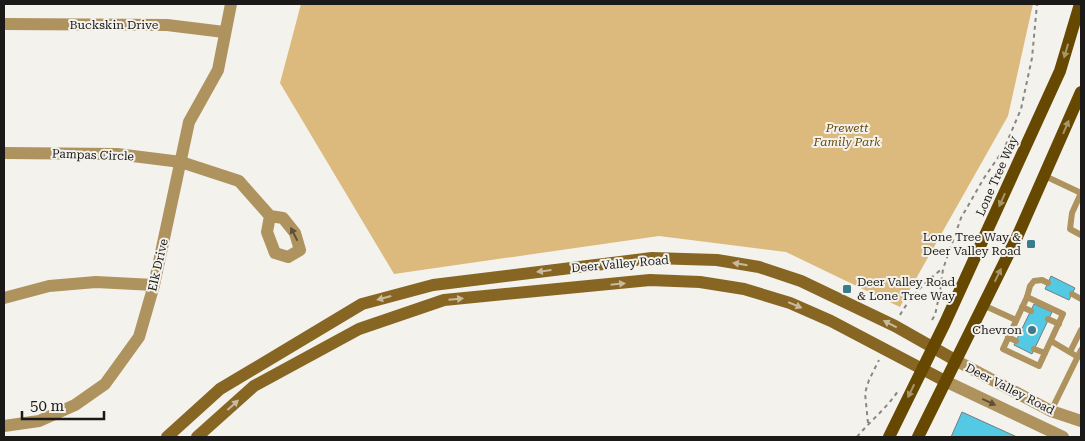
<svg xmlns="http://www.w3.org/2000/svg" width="1085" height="441" viewBox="0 0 1085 441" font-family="'Roboto Serif',serif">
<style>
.green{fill:#dcba7d}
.building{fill:#53c9e3;stroke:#777c7d}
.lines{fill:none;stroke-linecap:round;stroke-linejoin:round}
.path{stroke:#888783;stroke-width:2;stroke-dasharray:4 4;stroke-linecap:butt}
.service{stroke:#af935f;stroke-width:6}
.minor{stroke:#af935f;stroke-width:12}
.tertiary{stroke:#af935f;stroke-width:12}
.secondary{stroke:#876623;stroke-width:12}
.primary{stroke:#664801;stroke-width:12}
.oneway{fill:#a6946b}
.oneway2{fill:#5e5038}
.oneway3{fill:#c8ba9c}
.poi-dot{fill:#397d8c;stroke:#f4f2ed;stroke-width:2}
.labels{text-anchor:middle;stroke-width:4;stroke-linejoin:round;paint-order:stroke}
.street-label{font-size:12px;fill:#1b1a18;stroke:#f4f2ed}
.park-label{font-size:12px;font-style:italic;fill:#694c0d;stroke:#f4f2ed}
.poi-label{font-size:12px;fill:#1b1a18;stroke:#f4f2ed;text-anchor:end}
</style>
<rect width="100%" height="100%" fill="#f4f2ed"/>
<path class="green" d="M301 4H1033L1008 116 900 307 786 252 659 236 394 274 280 83Z"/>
<g class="building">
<path d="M1051 276 1075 288 1069 300 1045 289Z"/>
<path d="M1034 304 1052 312 1032 354 1014 345Z"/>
<path d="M962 412 1017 437H951Z"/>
</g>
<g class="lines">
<g class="path">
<path d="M900 315C910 297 925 282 942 269"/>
<path d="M932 320 935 315 940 292 943 269 961 218 984 178 1004 149 1021 109 1032 58 1037 4"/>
<path d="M868 423 865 393 869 380 879 360"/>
<path d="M857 437C870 421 887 408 898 391"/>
</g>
<g class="service">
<path d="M1045 176 1081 193"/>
<path d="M1081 193 1072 213 1070 229 1081 235"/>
<path d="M1072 294 1081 299"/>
<path d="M1027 297 1063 314 1039 366 1003 349Z"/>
<path d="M1027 297 1030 286 1034 281 1042 280 1048 283"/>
<path d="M983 305 1016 320"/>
<path d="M1022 307 1031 311"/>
<path d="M1048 319 1059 324"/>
<path d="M1008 337 1016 341"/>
<path d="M1051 341 1078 357"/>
<path d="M1034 349 1045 353"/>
<path d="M1070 352 1081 330"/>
<path d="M1051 411 1081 350"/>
</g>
<g class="minor">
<path d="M4 24 167 25 224 32"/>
<path d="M4 153 117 154 181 162 239 181 270 216 283 218 295 233 300 250 288 257 275 253 267 232 270 216"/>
<path d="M4 298 49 286 96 282 154 285"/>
<path d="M4 426 39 421 75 405 105 384 139 337 154 285 189 122 218 70 231 4"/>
</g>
<g class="tertiary">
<path d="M955 360 1051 411 1081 421"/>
<path d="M945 381 1063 437"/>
</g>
<g class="secondary">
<path d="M167 437 220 389 362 304 433 285 652 258 717 260 759 267 801 281 895 326 955 360"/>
<path d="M197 437 254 386 359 329 444 300 650 280 700 282 744 289 790 303 831 321 945 381"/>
</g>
<g class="primary">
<path d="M889 437 945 323 1060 71 1080 4"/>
<path d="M918 437 1017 237 1081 92"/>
</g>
</g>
<defs><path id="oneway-solid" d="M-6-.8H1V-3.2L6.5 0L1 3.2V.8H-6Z" transform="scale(1.25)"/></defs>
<g class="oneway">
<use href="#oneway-solid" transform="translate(1066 51) rotate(106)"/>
<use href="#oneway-solid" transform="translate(1066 127) rotate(-67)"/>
<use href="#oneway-solid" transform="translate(1002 200) rotate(114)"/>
<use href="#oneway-solid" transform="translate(998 275) rotate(-64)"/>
<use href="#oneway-solid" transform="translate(911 391) rotate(116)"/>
</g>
<g class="oneway2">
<use href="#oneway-solid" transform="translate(294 234) rotate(-117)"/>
<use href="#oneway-solid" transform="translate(989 402) rotate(25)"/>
</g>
<g class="oneway3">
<use href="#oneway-solid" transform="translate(740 264) rotate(-171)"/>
<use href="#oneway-solid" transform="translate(544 271) rotate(173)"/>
<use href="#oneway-solid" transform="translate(618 284) rotate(-6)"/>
<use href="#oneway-solid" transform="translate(384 298) rotate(165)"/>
<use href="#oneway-solid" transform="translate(456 299) rotate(-5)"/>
<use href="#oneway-solid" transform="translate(795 305) rotate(23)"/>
<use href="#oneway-solid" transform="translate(890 324) rotate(-153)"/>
<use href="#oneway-solid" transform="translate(233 405) rotate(-42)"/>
</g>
<g class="poi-dot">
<rect x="1026" y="239" width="10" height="10" rx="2.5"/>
<rect x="842" y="284" width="10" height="10" rx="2.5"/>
<circle cx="1032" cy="330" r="5"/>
</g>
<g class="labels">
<g class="street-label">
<text x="114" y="29">Buckskin Drive</text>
<text transform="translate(93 155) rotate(2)" y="4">Pampas Circle</text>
<text transform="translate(997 176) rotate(-66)" y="4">Lone Tree Way</text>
<text transform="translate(620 264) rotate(-5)" y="4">Deer Valley Road</text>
<text transform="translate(158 265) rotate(-77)" y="4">Elk Drive</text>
<text transform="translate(1010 389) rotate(27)" y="4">Deer Valley Road</text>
</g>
<g class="park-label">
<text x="847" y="132">Prewett<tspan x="847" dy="14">Family Park</tspan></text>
</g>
<g class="poi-label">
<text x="1021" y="241">Lone Tree Way &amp;<tspan x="1021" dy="14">Deer Valley Road</tspan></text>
<text x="857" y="286" text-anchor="start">Deer Valley Road<tspan x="857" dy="14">&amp; Lone Tree Way</tspan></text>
<text x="1022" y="334">Chevron</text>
</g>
</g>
<rect width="1085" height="441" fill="none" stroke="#1b1a18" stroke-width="10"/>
<path d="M22 411v8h82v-8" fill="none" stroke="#1b1a18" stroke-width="2.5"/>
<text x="30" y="411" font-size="15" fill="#1b1a18" stroke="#f4f2ed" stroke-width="4" paint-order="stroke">50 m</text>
</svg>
